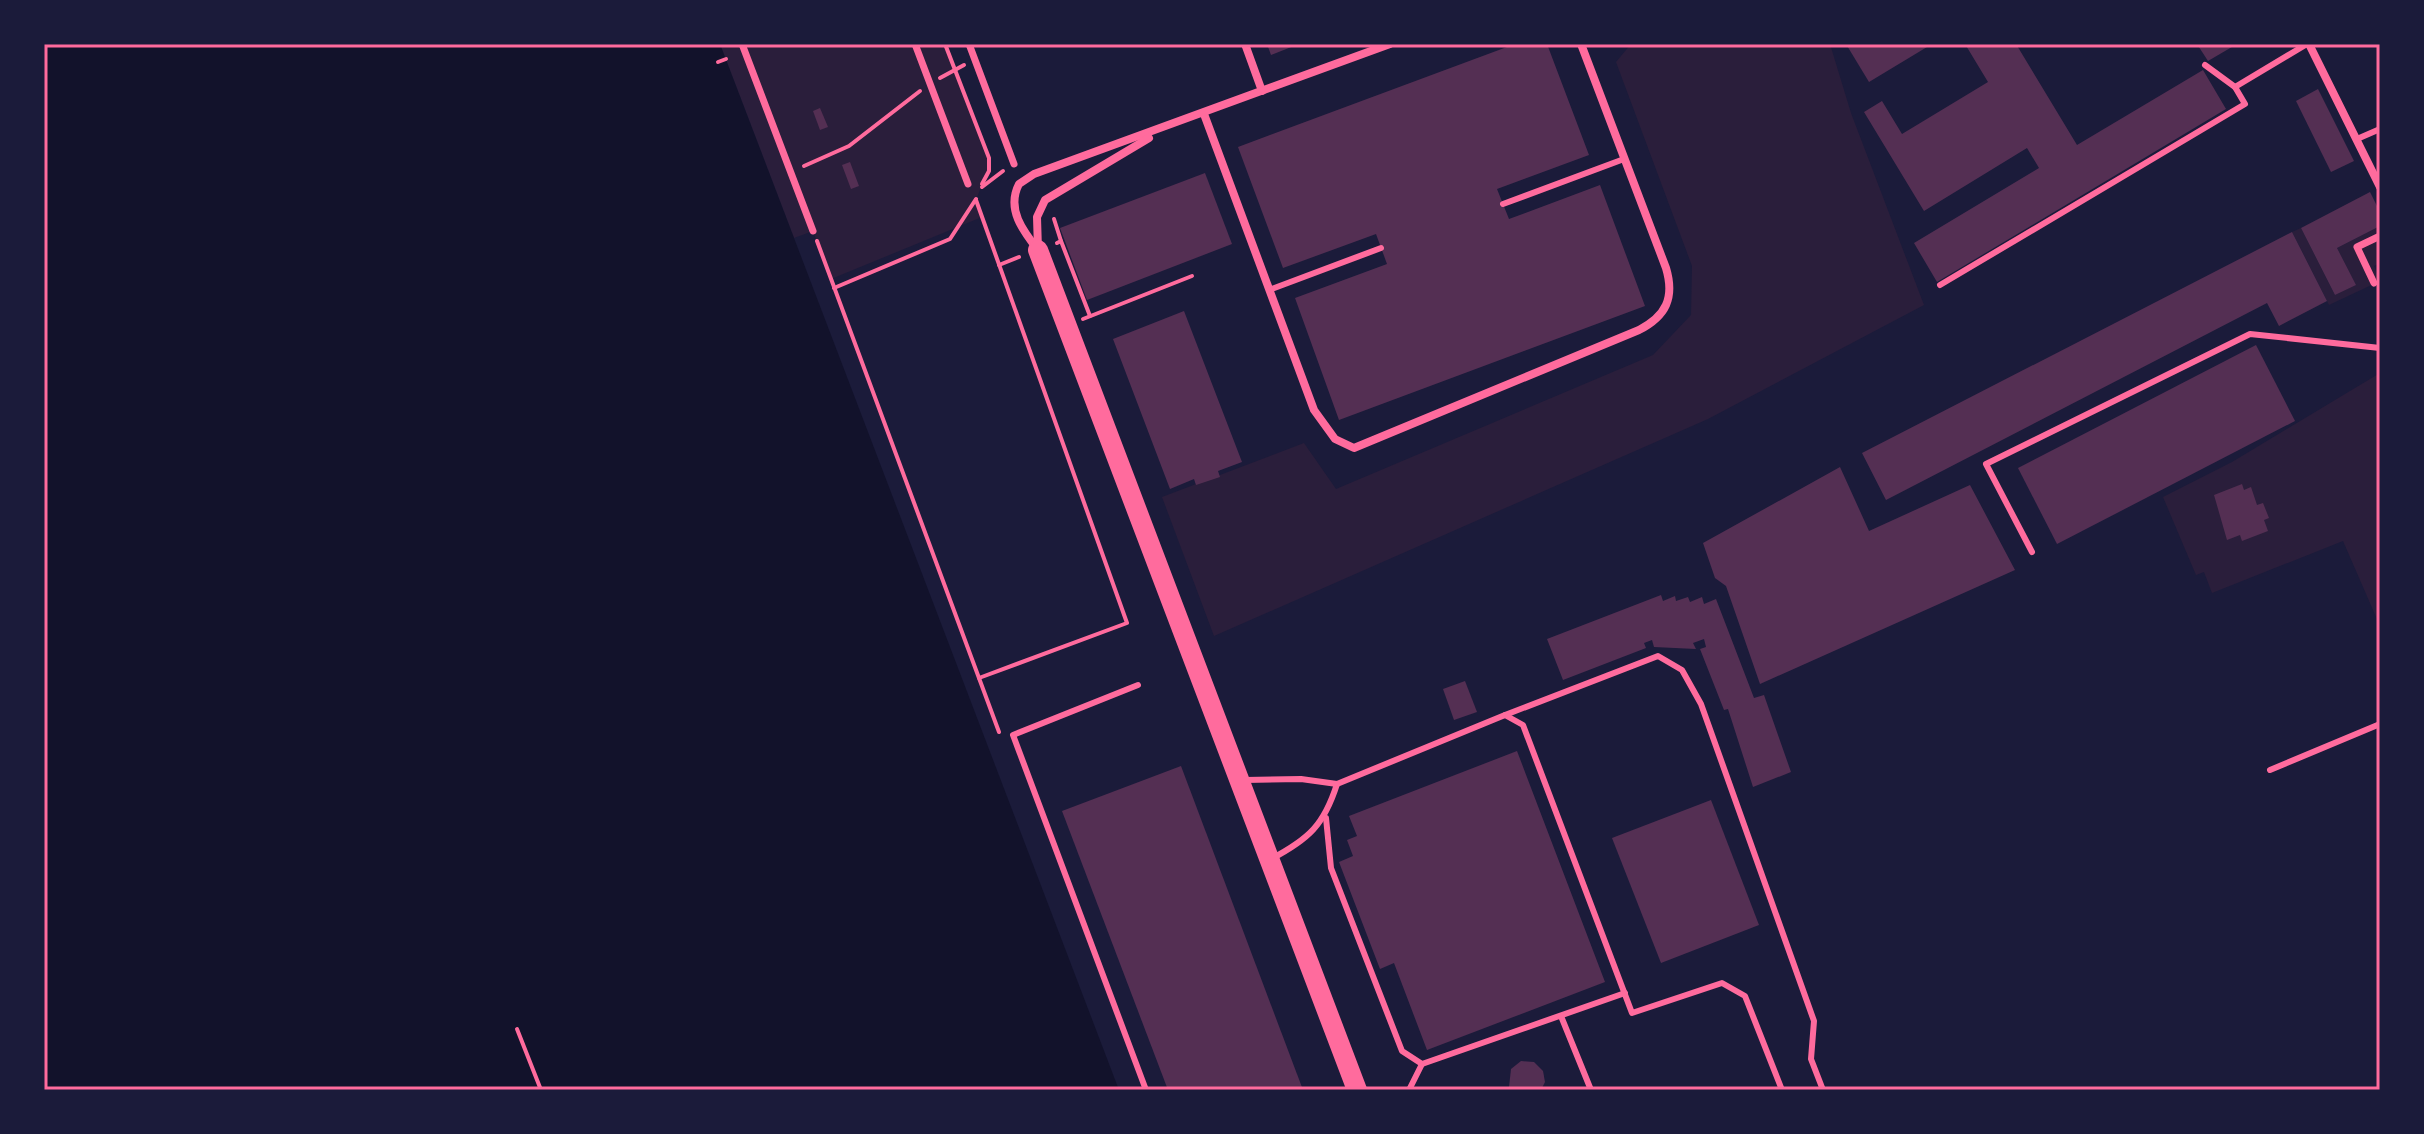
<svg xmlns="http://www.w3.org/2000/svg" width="2424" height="1134" viewBox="0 0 2424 1134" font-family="'Fira Sans',sans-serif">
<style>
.green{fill:#2a1e3b}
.water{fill:#12122b}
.building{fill:#542f53}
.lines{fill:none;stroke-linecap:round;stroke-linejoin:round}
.path{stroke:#ff6b9d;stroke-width:4}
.service{stroke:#ff6b9d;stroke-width:6}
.pedestrian{stroke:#ff6b9d;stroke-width:7}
.minor{stroke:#ff6b9d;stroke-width:8}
.primary{stroke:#ff6b9d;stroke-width:20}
.neatline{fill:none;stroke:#ff6b9d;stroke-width:3}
</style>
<rect width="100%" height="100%" fill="#1b1b3a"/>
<g class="green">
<path d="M720 44H945L990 164 976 200 982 217 831 279 813 231 794 238Z"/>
<path d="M1631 44H1830L1851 113 1924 305 1708 419 1214 636 1162 497 1304 443 1336 489 1653 355 1691 315 1692 266 1616 62Z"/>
<path d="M2380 226V245L2377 247 2380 263 2374 266 2380 281 2329 305 2292 232 2301 228 2335 295 2355 285 2337 248Z"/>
<path d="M2380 373V626L2343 541 2212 593 2204 572 2196 575 2163 497 2232 462Z"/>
</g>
<path class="water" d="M44 44H720L1119 1090H44Z"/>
<g class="building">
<path d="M1267 44H1299L1271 55Z"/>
<path d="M1515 44H1547L1589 155 1497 189 1509 219 1600 185 1645 306 1339 420 1295 298 1387 264 1376 234 1283 268 1238 147Z"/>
<path d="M1846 44H1932L1869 82Z"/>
<path d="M1965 44H2016L2077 145 2203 70 2226 109 1937 282 1914 243 2039 168 2027 148 1924 211 1864 112 1882 101 1902 134 1988 82Z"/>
<path d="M2197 44H2237L2208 61Z"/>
<path d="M2318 89 2354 161 2331 172 2296 101Z"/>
<path d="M820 108 828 127 820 130 813 111Z"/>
<path d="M850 162 859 186 851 189 842 165Z"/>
<path d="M1205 173 1232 244 1087 300 1060 228Z"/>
<path d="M2370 192 2380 212V226L2337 248 2356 285 2335 295 2301 228Z"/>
<path d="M2292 232 2327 301 2279 326 2267 303 1886 500 1862 453Z"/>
<path d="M1184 311 1242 462 1218 471 1220 477 1196 485 1194 479 1170 489 1113 339Z"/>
<path d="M2256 345 2295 421 2057 544 2018 468Z"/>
<path d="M1840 467 1869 531 1970 485 2015 570 1760 684 1726 586 1715 578 1703 543Z"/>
<path d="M2242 484 2244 490 2251 487 2257 505 2263 503 2269 518 2264 520 2268 531 2242 541 2240 535 2227 540 2214 495Z"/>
<path d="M1661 595 1663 601 1675 596 1676 601 1688 597 1690 602 1702 597 1704 604 1716 599 1754 698 1764 695 1791 772 1753 787 1728 709 1724 710 1700 649 1706 647 1704 639 1693 643 1696 649 1654 647 1652 640 1644 643 1646 648 1563 680 1547 639Z"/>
<path d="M1465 681 1477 712 1454 720 1443 689Z"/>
<path d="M1517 751 1605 982 1427 1050 1394 963 1380 969 1339 862 1353 856 1347 840 1357 836 1349 816Z"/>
<path d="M1181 766 1303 1090H1168L1062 811Z"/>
<path d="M1711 800 1759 925 1661 963 1612 838Z"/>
<path d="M1521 1061 1534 1062 1543 1071 1545 1082 1541 1090 1509 1087 1511 1069Z"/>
</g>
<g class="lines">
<g class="path">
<path d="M945 44 989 158V171L982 184"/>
<path d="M718 62 726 59"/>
<path d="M940 78 964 65"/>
<path d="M804 166 849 146 920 91"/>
<path d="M982 187 1003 171"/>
<path d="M976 200 1127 623 979 678"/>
<path d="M1054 219 1061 241 1057 243"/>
<path d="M817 241 999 732"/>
<path d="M1061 241 1090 316"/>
<path d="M999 265 1019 257"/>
<path d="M834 288 950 239 976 199"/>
<path d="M1083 319 1192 276"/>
<path d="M517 1029 541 1090"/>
</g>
<g class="service">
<path d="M2205 65 2235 87"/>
<path d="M2357 139 2380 129"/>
<path d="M1503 204 1624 159"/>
<path d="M1940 285 2245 104 2235 87 2307 44"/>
<path d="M1269 290 1381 248"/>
<path d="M2032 552 1986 464 2250 334 2380 348"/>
<path d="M1138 685 1013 735 1146 1090"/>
<path d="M1505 715 1658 656 1682 670 1701 704 1814 1021 1811 1059 1823 1090"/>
<path d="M2270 770 2380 724"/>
<path d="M1245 780 1301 779 1337 784 1505 715 1523 725 1632 1013 1722 983 1745 996 1782 1090"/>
<path d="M1326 818 1331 868 1402 1051 1422 1064 1625 993"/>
<path d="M1271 859C1309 839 1324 825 1337 784"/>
<path d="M1561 1016 1591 1090"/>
<path d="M1409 1090 1422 1064"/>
<path d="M2378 1090 2380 1088"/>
</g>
<g class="pedestrian">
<path d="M742 44 813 231"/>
<path d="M915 44 968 184"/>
<path d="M969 44 1014 164"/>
<path d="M2374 283 2357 247 2380 236"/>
</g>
<g class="minor">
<path d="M1245 44 1262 91"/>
<path d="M2309 44 2380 187"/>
<path d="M1204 114 1314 410 1335 439 1354 448 1639 330C1666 316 1675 298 1666 268L1581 44"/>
<path d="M1038 250C1023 231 1006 209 1019 184L1034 174 1390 44"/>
<path d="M1038 250 1037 217 1045 200 1149 138"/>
</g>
<path class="primary" d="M1038 250 1357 1090"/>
</g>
<rect width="2424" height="1134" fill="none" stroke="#1b1b3a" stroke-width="92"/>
<rect x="46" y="46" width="2332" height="1042" class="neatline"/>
</svg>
